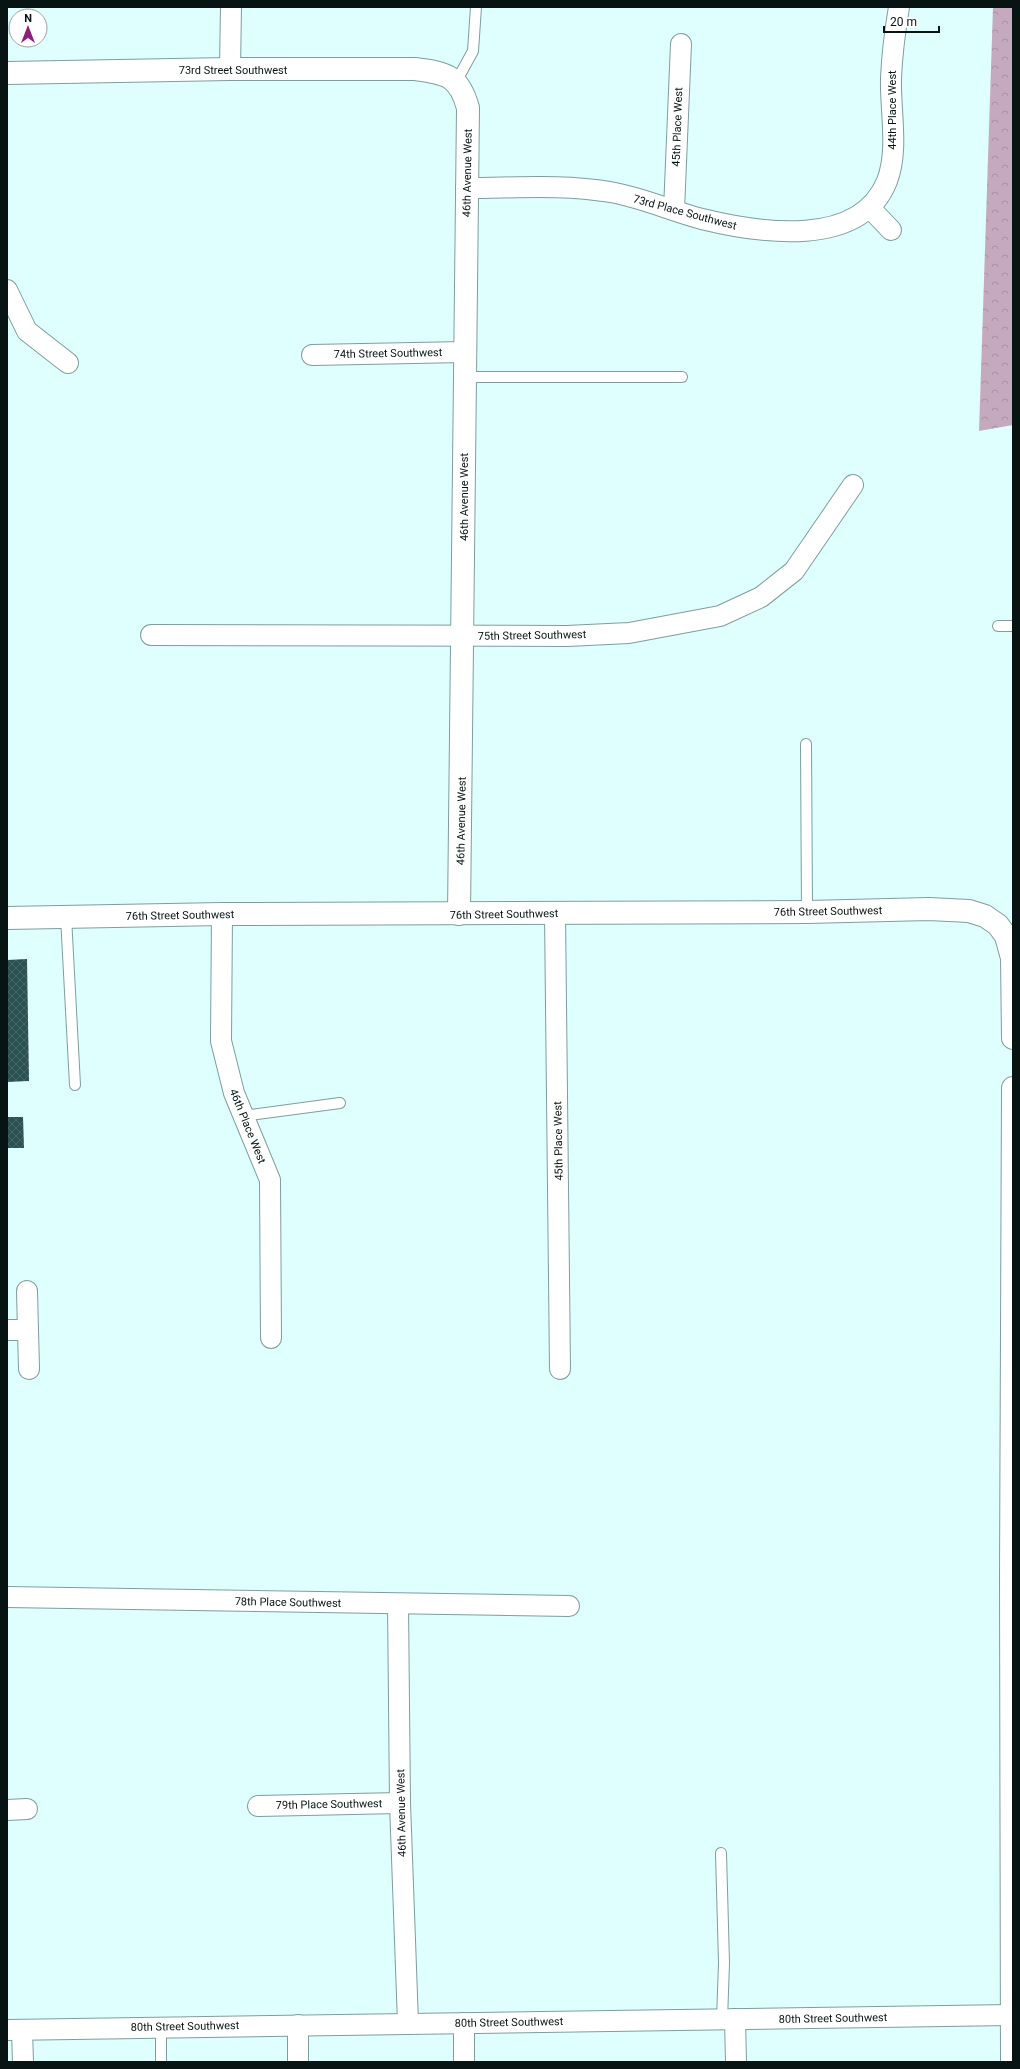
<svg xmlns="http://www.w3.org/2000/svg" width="1020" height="2069" viewBox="0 0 1020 2069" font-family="Roboto,sans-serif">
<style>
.forest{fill:url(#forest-crowns)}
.building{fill:url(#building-cross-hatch)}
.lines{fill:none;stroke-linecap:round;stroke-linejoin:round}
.service-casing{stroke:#7f9d9d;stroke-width:12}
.minor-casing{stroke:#7f9d9d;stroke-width:22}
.tertiary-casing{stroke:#7f9d9d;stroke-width:24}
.service{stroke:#fff;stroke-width:10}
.minor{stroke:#fff;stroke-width:20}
.tertiary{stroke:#fff;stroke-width:22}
.labels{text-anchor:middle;stroke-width:4;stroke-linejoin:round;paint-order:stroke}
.street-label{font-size:11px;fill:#081414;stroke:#fff}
</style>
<defs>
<pattern id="forest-crowns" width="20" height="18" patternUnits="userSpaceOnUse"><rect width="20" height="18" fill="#c5aabf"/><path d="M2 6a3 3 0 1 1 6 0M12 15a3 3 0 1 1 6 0" fill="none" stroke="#a891a3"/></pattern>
<pattern id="building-cross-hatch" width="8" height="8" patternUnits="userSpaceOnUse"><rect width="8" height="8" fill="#2c5152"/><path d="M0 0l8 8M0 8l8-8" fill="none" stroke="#476666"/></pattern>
</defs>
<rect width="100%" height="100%" fill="#defffe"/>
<path class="forest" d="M993 7H1013V425L979 431Z"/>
<g class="building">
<path d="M27 959 29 1081 7 1082V960Z"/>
<path d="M7 1117H23L24 1148H7Z"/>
</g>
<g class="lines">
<defs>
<g id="service">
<path d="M456 82 473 51 476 7"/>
<path d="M464 377H682"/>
<path d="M998 626H1013"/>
<path d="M806 744 807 912"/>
<path d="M66 917 75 1085"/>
<path d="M243 1116 340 1103"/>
<path d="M721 1853 724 1963 722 2020"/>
<path d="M161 2026V2062"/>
</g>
<g id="minor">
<path d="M230 69 231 7"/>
<path d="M466 188C514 188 563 184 610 192 641 197 671 211 702 219 759 233 860 249 887 181 899 150 890 111 891 78 892 54 895 31 899 7"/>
<path d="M870 208 891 230"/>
<path d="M674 210 681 44"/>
<path d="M7 290 27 331 68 363"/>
<path d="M312 355 464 352"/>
<path d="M151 635 567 636 629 633 720 616 761 597 794 571 853 485"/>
<path d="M555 913 560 1369"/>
<path d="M222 914 221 1041 234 1093 270 1180 271 1338"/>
<path d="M27 1291 29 1369"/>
<path d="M7 1330H28"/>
<path d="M7 1597 569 1606"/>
<path d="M398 1604 400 1803 408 2023"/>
<path d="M258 1806 400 1803"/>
<path d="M7 1810 27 1809"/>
<path d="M735 2019 736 2062"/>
<path d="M298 2025V2062"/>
<path d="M7 2030 1011 2015"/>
<path d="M22 2030 23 2062"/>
<path d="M464 2062V2023"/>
</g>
<g id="tertiary">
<path d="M7 73 230 69H415C446 73 459 75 468 108 463 377 464 646 459 914"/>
<path d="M7 918 222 914 807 912 929 909 969 911 985 916 998 925 1006 936 1012 958 1013 1038"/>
<path d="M1012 2062 1011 1577 1013 1088"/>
</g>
</defs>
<use href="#service" class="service-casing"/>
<use href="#minor" class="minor-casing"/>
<use href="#tertiary" class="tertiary-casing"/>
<use href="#service" class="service"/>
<use href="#minor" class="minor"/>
<use href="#tertiary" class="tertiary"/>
</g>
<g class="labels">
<g class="street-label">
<text x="233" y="74">73rd Street Southwest</text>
<text transform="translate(892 110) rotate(-90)" y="4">44th Place West</text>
<text transform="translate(677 127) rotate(-88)" y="4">45th Place West</text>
<text transform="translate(467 173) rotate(-89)" y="4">46th Avenue West</text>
<text transform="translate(685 212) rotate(15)" y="4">73rd Place Southwest</text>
<text transform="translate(388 353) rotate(-1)" y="4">74th Street Southwest</text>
<text transform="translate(464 497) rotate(-90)" y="4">46th Avenue West</text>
<text transform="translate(532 635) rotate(-1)" y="4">75th Street Southwest</text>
<text transform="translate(461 821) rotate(-89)" y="4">46th Avenue West</text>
<text transform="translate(828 911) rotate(-1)" y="4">76th Street Southwest</text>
<text transform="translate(504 914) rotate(-1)" y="4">76th Street Southwest</text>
<text transform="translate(180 915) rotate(-1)" y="4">76th Street Southwest</text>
<text transform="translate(248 1126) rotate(68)" y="4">46th Place West</text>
<text transform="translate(558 1141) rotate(-91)" y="4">45th Place West</text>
<text transform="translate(288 1602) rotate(1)" y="4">78th Place Southwest</text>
<text transform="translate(329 1804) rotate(-1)" y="4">79th Place Southwest</text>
<text transform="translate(401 1813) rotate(-91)" y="4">46th Avenue West</text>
<text transform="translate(833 2018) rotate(-1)" y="4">80th Street Southwest</text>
<text transform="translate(509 2022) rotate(-1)" y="4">80th Street Southwest</text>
<text transform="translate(185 2026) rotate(-1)" y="4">80th Street Southwest</text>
</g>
</g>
<rect width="1020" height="2069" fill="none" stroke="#081414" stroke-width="16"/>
<g transform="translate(28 28)"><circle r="19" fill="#ffffff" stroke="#9ca1a1"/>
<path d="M0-3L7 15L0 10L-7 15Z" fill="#8d1e80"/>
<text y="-6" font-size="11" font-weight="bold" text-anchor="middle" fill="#081414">N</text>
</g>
<path d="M884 26v6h55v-6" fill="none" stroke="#081414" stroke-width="2"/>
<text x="890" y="26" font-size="12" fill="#081414" stroke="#ffffff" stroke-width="3" paint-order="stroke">20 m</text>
</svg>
